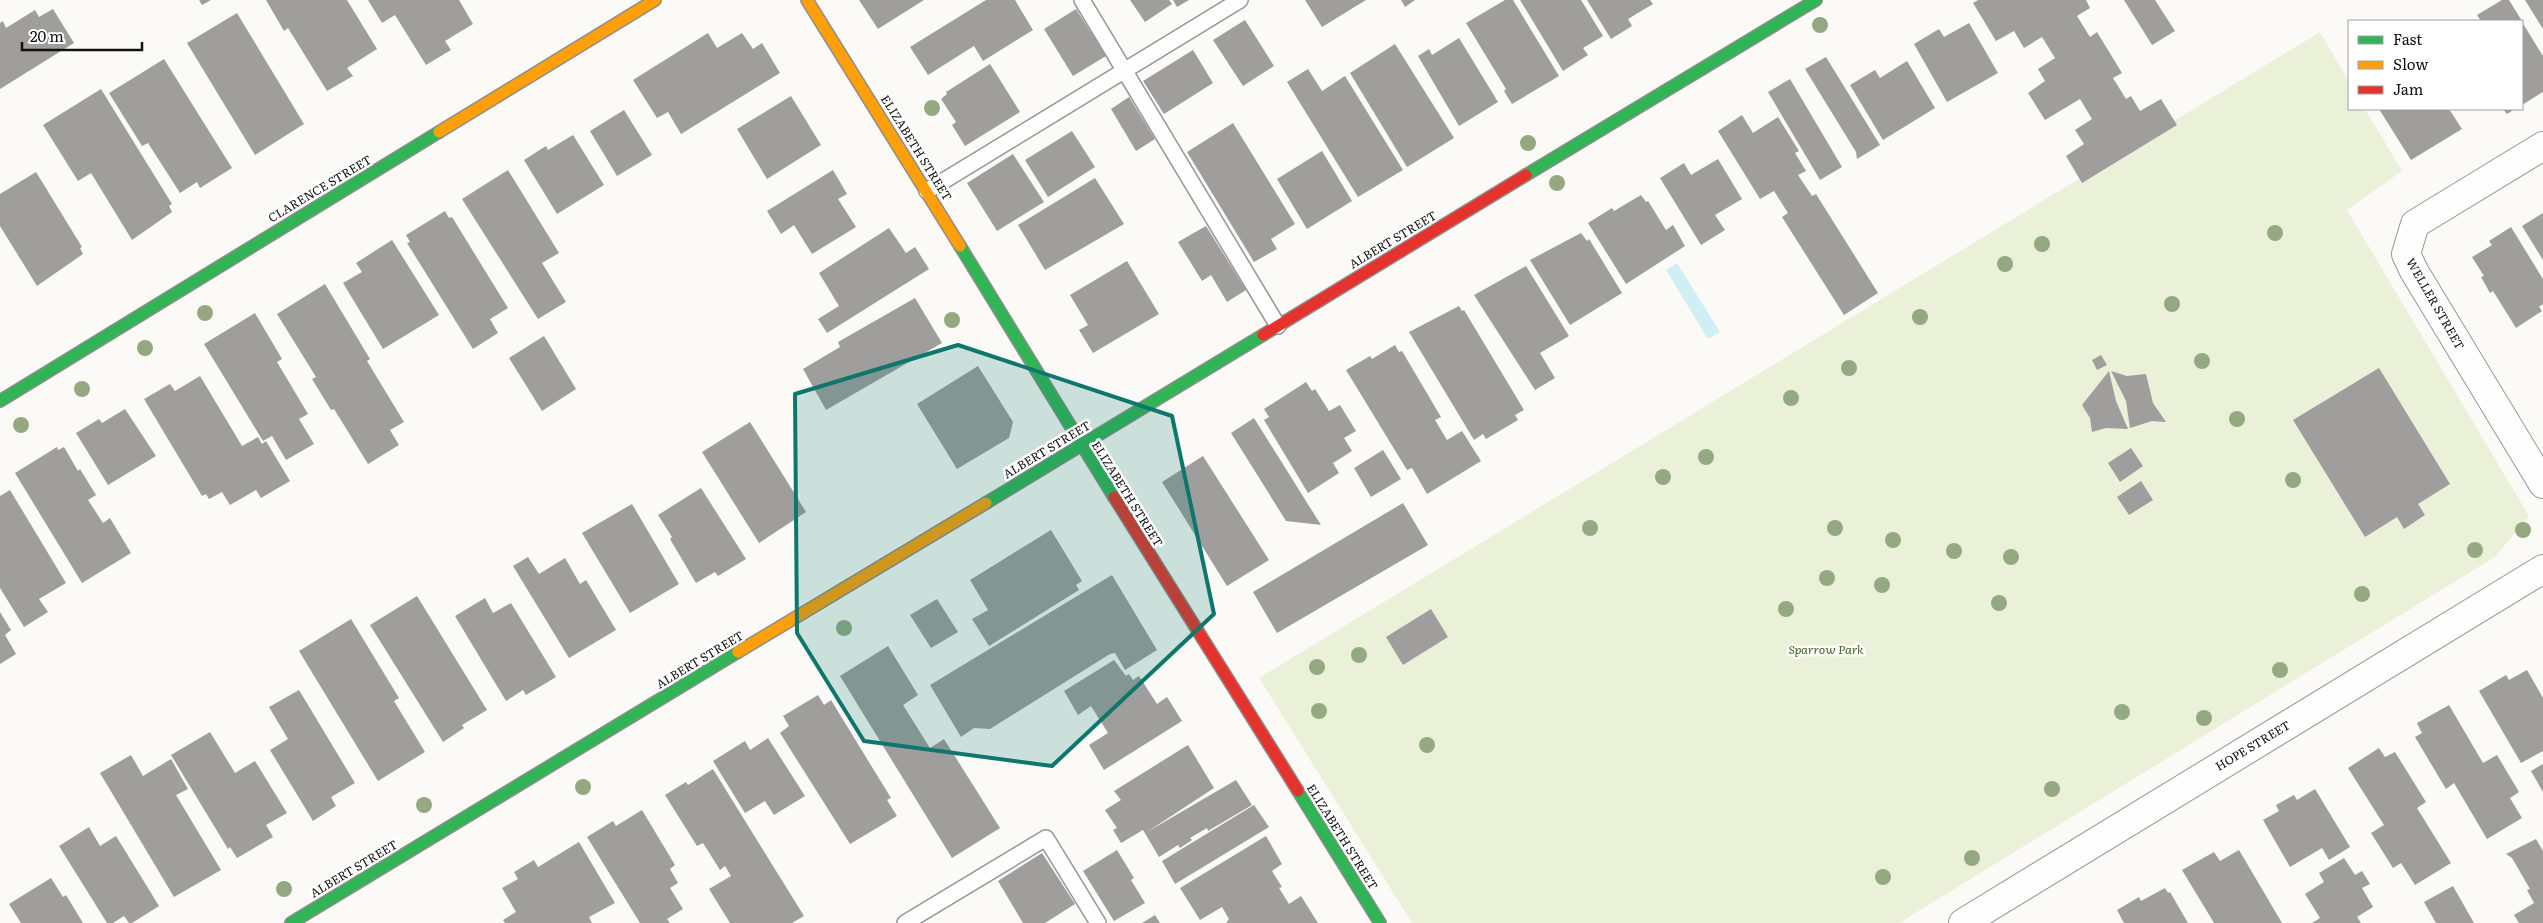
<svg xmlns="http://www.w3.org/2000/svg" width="2543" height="923" viewBox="0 0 2543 923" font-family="Literata,serif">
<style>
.green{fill:#ebf0d8}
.water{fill:#cfeff4}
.building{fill:#a09e9c}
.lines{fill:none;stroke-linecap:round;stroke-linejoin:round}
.lane-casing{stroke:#979695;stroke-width:18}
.street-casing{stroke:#979695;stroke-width:30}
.fast-casing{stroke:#8d8d8b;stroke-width:14}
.slow-casing{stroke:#8d8d8b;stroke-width:14}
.jam-casing{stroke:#8d8d8b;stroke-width:14}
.lane{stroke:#fffefe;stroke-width:15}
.street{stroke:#fffefe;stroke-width:28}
.fast{stroke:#30b455;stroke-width:11}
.slow{stroke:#ff9f0a;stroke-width:11}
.jam{stroke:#e5322d;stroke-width:11}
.tree{fill:#94a982}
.marked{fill:#0f766e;fill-opacity:0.2;stroke:#0f766e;stroke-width:4;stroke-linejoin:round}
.labels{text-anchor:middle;stroke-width:5;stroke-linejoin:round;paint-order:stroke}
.street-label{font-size:12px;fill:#111;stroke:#fff}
.park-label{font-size:12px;font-style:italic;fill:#3f6623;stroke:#fff}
</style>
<rect width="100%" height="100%" fill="#fcfaf7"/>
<path class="green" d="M2320 32 2349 82V109H2365L2402 171 2347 210 2529 516 2495 557 1899 923H1412L1259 678Z"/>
<path class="water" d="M1677 263 1720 332 1708 339 1666 270Z"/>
<g class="building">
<path d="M199 0H211L202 5Z"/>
<path d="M266 0H347L377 49 347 68 353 76 327 91 288 28 284 31Z"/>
<path d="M368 0H459L473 24 445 41 451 50 426 65 395 15 382 23Z"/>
<path d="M859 0H924L878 29Z"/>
<path d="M986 0H1015L1033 30 983 61 974 46 928 75 910 47Z"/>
<path d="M1130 0H1169L1172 4 1145 22Z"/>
<path d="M1173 0H1189L1177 7Z"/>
<path d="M1305 0H1366L1322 27Z"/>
<path d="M1401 0H1415L1405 7Z"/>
<path d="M1505 0H1513L1559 76 1512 104 1504 91 1506 89 1466 23Z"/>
<path d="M1520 0H1581L1603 36 1583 48 1588 55 1563 71Z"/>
<path d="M1587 0H1650L1653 4 1628 19 1632 26 1611 39Z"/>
<path d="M1978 0H2086L2090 8 2077 16 2090 37 2097 32 2122 73 2113 78 2126 99 2131 96 2140 111 2161 99 2177 125 2082 183 2066 156 2084 144 2075 130 2092 119 2080 99 2045 120 2028 93 2045 81 2038 69 2055 58 2042 37 2024 48 2014 31 1996 41 1973 3Z"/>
<path d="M2124 0H2155L2175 31 2152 45Z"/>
<path d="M2502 0H2509L2522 21H2481L2477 15Z"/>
<path d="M2525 0H2543V29Z"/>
<path d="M53 9 74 43 0 89V23L3 21 6 28 35 10 39 17Z"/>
<path d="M1076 9 1106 56 1073 76 1044 29Z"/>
<path d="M237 13 304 124 255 155 187 43Z"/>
<path d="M1245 20 1274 66 1243 86 1213 40Z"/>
<path d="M2522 22 2543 56V92L2522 105Z"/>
<path d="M1969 23 1998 73 1947 102 1914 44 1939 29 1944 37Z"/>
<path d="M708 33 717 48 742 33 753 49 762 43 780 73 681 134 668 112 657 118 633 80Z"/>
<path d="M1459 38 1498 102 1459 126 1418 56 1429 49 1432 55Z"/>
<path d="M1395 44 1454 138 1407 167 1350 73Z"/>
<path d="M1193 50 1213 83 1164 114 1143 81Z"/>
<path d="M1826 57 1880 145 1857 159 1856 152 1805 69Z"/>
<path d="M164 59 232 168 200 188 197 182 180 193 148 143 142 146 109 93Z"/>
<path d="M1907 61 1935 108 1883 140 1850 85 1875 70 1880 78Z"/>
<path d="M990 64 1020 112 965 146 952 125 956 122 941 99 947 94 946 92Z"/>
<path d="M1308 69 1322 91 1345 76 1403 170 1358 197 1287 82Z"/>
<path d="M1790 79 1842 167 1820 180 1768 92Z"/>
<path d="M101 89 172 204 169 206 172 212 132 240 91 173 78 181 43 125Z"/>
<path d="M791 96 821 145 767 179 737 129Z"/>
<path d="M1129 97 1155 139 1136 151 1111 109Z"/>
<path d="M2379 109H2449L2462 129 2411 160Z"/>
<path d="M2503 109H2515L2507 114Z"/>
<path d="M624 110 652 155 617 176 590 131Z"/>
<path d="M1742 115 1753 133 1778 117 1799 151 1795 153 1806 171 1798 175 1812 196 1816 194 1878 293 1844 315 1782 217 1788 213 1774 191 1760 199 1718 131Z"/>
<path d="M1233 123 1295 224 1271 239 1277 249 1254 262 1187 152Z"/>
<path d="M1072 131 1095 167 1048 197 1025 160Z"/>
<path d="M573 135 604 185 557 214 524 160 546 146 548 150Z"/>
<path d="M1322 151 1352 201 1307 229 1277 179Z"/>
<path d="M1013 154 1044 202 997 231 967 183Z"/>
<path d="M1718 159 1742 199 1715 215 1725 230 1701 245 1660 178 1684 163 1691 175Z"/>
<path d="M508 170 559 253 542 263 566 302 538 319 462 199Z"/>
<path d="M833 170 847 194 838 199 856 227 812 254 794 225 781 234 767 211Z"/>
<path d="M36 172 82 247 80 248 83 254 37 286 0 226V194Z"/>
<path d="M1095 178 1124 224 1045 270 1018 225Z"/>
<path d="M1641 195 1646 202 1648 201 1666 230 1673 225 1685 246 1626 284 1588 223 1612 208 1614 211Z"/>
<path d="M445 211 449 218 452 217 508 308 490 319 498 333 473 349 407 243 410 242 406 235Z"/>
<path d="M2543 213V260L2522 226Z"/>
<path d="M1206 226 1246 290 1227 302 1211 275 1202 281 1178 242Z"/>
<path d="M2511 227 2543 279V304L2539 307 2542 311 2516 328 2493 291 2490 293 2481 277 2484 276 2472 257 2492 245 2489 241Z"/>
<path d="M889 228 906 253 915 247 929 269 827 333 818 319 839 306 819 273Z"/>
<path d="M1581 233 1587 241 1589 239 1622 293 1570 325 1530 260Z"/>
<path d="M392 240 439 315 383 349 343 283 362 272 356 263Z"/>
<path d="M1127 261 1159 314 1093 353 1079 330 1088 325 1070 295Z"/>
<path d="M1526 266 1569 336 1540 353 1555 378 1535 390 1474 295Z"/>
<path d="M325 284 370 359 367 361 404 422 390 430 399 445 368 464 334 409 331 410 312 379 316 377 277 314Z"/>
<path d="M915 298 942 343 826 410 803 369 840 347 838 342Z"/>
<path d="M1459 306 1462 311 1464 310 1524 410 1515 415 1518 420 1486 439 1483 434 1474 440 1409 332Z"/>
<path d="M255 313 282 359 277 362 308 414 299 419 314 444 286 460 272 436 263 441 204 344Z"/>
<path d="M544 336 576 389 542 411 509 358Z"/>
<path d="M1395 345 1399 352 1402 351 1441 417 1435 420 1447 440 1462 431 1481 461 1427 494 1412 468 1407 470 1346 370 1370 356 1372 359Z"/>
<path d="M2101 355 2107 365 2097 370 2092 360Z"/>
<path d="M978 366 1013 422 1009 438 957 469 917 404Z"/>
<path d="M2379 368 2450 484 2418 504 2425 515 2404 529 2397 517 2365 537 2293 420Z"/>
<path d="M2109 371 2116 401 2128 429 2106 428 2092 432 2090 418 2082 405Z"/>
<path d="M2111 371 2127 376 2146 374 2153 403 2166 422 2152 421 2130 428 2126 401Z"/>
<path d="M200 376 242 446 258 437 262 444 266 441 290 481 261 498 256 490 230 505 222 492 209 499 206 494 202 496 144 399 170 384 175 391Z"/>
<path d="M1306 382 1312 391 1315 389 1329 411 1340 405 1356 431 1344 438 1352 451 1333 463 1339 473 1308 493 1264 420 1269 417 1264 409Z"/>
<path d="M125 409 156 456 108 485 76 433 99 419 102 423Z"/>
<path d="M1254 418 1321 525 1286 521 1231 433Z"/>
<path d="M750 422 806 512 759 543 702 452Z"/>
<path d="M57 447 58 450 64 447 78 471 80 469 96 495 88 500 103 523 110 518 131 553 82 583 15 473Z"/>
<path d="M2131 448 2143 466 2120 482 2108 463Z"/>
<path d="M1383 450 1401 479 1371 497 1354 468Z"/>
<path d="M1203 456 1269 560 1227 586 1162 482Z"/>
<path d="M2141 481 2153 500 2129 515 2117 497Z"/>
<path d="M701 488 746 559 718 576 715 572 696 583 670 539 672 537 658 515Z"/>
<path d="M10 490 66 583 39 599 48 612 24 627 0 588V496Z"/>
<path d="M1403 503 1428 545 1277 633 1253 592Z"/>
<path d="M632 504 679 584 630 613 582 533Z"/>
<path d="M1051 530 1082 581 1076 585 1079 590 989 646 972 619 988 610 970 580Z"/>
<path d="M528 557 539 574 565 558 580 584 586 580 616 630 569 658 513 566Z"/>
<path d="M1112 575 1157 650 1125 670 1115 653 1110 654 990 729 974 728 961 737 930 685Z"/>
<path d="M417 596 487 710 462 725 464 728 443 742 370 625Z"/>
<path d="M485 598 493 613 511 603 556 677 526 695 523 690 506 701 455 616Z"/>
<path d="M937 599 958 632 931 648 910 615Z"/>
<path d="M1431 609 1448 637 1403 665 1386 637Z"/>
<path d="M0 612 11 630 5 635 16 654 0 664Z"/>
<path d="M351 619 399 698 394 701 425 752 378 781 299 651Z"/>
<path d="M888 646 918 695 903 705 930 748 944 739 1000 828 952 858 840 676Z"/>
<path d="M1114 660 1126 676 1129 674 1133 680 1139 676 1157 704 1167 697 1182 721 1104 770 1089 745 1108 733 1091 706 1078 715 1064 691Z"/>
<path d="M2527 670 2543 698V751L2521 763 2479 691 2506 675 2509 680Z"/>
<path d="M299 690 355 783 331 797 336 806 313 821 270 750 288 739 269 707Z"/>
<path d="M818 695 824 705 831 700 891 798 887 800 897 816 850 844 780 733 789 726 783 716Z"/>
<path d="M2449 705 2483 763 2497 755 2519 792 2510 798 2522 818 2487 839 2454 783 2446 789 2415 737 2422 733 2417 723Z"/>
<path d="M210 732 235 773 255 761 287 813 266 825 273 837 237 858 230 847 228 849 171 755Z"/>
<path d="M768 738 805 796 774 815 765 801 745 813 713 761 745 741 750 750Z"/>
<path d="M1188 745 1214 788 1147 832 1236 780 1252 805 1208 831 1207 828 1190 838 1192 840 1180 848 1178 845 1159 857 1143 830 1121 843 1113 830 1117 828 1105 810 1121 800 1114 791Z"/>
<path d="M2379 748 2385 757 2395 752 2426 802 2417 808 2451 863 2415 885 2401 863 2393 868 2371 833 2384 825 2348 768Z"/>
<path d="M131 755 143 776 171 759 188 789 176 795 221 870 174 897 100 773Z"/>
<path d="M2543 764V792L2531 771Z"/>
<path d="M713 769 804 916 792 923H730L709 889 731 876 725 866 720 870 703 843 697 846 665 795 686 782 688 785Z"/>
<path d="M2315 789 2350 847 2329 860 2322 848 2290 867 2263 820 2279 811 2276 805 2294 795 2297 800Z"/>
<path d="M1254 805 1269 827 1175 884 1162 861Z"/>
<path d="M642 810 675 865 670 869 678 883 670 888 683 909 667 919 670 923H640L587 837 613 821 616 826Z"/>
<path d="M89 827 100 846 116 836 159 906 132 923H129L124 916 113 923H107L59 846Z"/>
<path d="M1266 836 1282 864 1272 871 1282 887 1279 888 1289 904 1301 896 1318 923H1226L1229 919 1222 907 1200 920 1180 888Z"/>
<path d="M2536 839 2543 851V923H2519L2514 915 2534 903 2527 890 2530 889 2512 858 2506 854Z"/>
<path d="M579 842 615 903 589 917 592 923H505L503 920 516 912 502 888 518 879 514 872 534 860 538 867Z"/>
<path d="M1117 850 1134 878 1131 880 1145 903 1114 921 1083 871Z"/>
<path d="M2239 850 2282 923H2214L2182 870 2214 852 2220 861Z"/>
<path d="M1042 853 1075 904 1045 923H1023L998 881Z"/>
<path d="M2344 858 2355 875 2362 871 2370 884 2362 888 2373 907 2357 917 2361 923H2312L2320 918 2305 894 2324 882 2319 873Z"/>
<path d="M51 878 63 897 66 895 83 923H21L9 904Z"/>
<path d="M2453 886 2474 923H2436L2424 902Z"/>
<path d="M2165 888 2168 893 2170 892 2188 923H2124L2117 910 2139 897 2141 901Z"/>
<path d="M1155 915 1160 923H1142Z"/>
</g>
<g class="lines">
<defs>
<g id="lane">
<path d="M1082 0 1278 326"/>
<path d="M927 191 1240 0"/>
<path d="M905 923 1046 838 1098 923"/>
</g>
<g id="street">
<path d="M2543 146 2415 224 2406 254 2414 271 2543 484"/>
<path d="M1963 923 2543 569"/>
</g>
<g id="fast">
<path d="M1526 175 1816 0"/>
<path d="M960 246 1114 497"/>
<path d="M0 401 439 132"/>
<path d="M986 503 1263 335"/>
<path d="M1298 791 1380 923"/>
<path d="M291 923 738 652"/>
</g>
<g id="slow">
<path d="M807 0 960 246"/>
<path d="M439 132 655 0"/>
<path d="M738 652 986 503"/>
</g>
<g id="jam">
<path d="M1263 335 1526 175"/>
<path d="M1114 497 1298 791"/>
</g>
</defs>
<use href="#lane" class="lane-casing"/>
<use href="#street" class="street-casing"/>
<use href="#fast" class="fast-casing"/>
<use href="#slow" class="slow-casing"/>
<use href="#jam" class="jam-casing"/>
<use href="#lane" class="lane"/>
<use href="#street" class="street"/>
<use href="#fast" class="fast"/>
<use href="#slow" class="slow"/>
<use href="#jam" class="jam"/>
</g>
<g class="tree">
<circle cx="1820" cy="25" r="8"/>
<circle cx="932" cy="108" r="8"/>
<circle cx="1528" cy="143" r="8"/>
<circle cx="1557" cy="183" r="8"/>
<circle cx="2275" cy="233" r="8"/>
<circle cx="2042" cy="244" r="8"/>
<circle cx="2005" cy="264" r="8"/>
<circle cx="2172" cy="304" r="8"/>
<circle cx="205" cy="313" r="8"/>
<circle cx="1920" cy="317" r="8"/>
<circle cx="952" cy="320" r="8"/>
<circle cx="145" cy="348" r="8"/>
<circle cx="2202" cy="361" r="8"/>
<circle cx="1849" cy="368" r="8"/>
<circle cx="82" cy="389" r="8"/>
<circle cx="1791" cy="398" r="8"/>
<circle cx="2237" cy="419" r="8"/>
<circle cx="21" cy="425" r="8"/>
<circle cx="1706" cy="457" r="8"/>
<circle cx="1663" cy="477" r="8"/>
<circle cx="2293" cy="480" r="8"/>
<circle cx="1590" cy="528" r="8"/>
<circle cx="1835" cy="528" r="8"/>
<circle cx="2523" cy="530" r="8"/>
<circle cx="1893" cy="540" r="8"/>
<circle cx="2475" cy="550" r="8"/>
<circle cx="1954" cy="551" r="8"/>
<circle cx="2011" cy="557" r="8"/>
<circle cx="1827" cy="578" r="8"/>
<circle cx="1882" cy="585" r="8"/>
<circle cx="2362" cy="594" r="8"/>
<circle cx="1999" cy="603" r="8"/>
<circle cx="1786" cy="609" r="8"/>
<circle cx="844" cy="628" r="8"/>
<circle cx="1359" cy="655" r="8"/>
<circle cx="1317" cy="667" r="8"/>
<circle cx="2280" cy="670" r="8"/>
<circle cx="1319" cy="711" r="8"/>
<circle cx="2122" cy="712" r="8"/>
<circle cx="2204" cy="718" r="8"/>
<circle cx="1427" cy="745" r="8"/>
<circle cx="583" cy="787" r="8"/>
<circle cx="2052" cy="789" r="8"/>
<circle cx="424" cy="805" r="8"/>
<circle cx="1972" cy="858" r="8"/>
<circle cx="1883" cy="877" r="8"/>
<circle cx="284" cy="889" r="8"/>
</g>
<path class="marked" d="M958 345 1172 416 1214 614 1052 766 864 741 797 633 795 394Z"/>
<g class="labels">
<g class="street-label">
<text transform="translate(916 148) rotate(58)" y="4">ELIZABETH STREET</text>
<text transform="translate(320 189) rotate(-31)" y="4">CLARENCE STREET</text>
<text transform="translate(1393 240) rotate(-31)" y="4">ALBERT STREET</text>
<text transform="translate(2435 304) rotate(60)" y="4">WELLER STREET</text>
<text transform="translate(1047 450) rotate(-31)" y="4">ALBERT STREET</text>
<text transform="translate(1127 494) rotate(58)" y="4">ELIZABETH STREET</text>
<text transform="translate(700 660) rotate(-31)" y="4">ALBERT STREET</text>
<text transform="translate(2253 746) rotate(-31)" y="4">HOPE STREET</text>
<text transform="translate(1342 837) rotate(58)" y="4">ELIZABETH STREET</text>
<text transform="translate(354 869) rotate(-31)" y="4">ALBERT STREET</text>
</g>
<g class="park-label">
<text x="1826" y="654">Sparrow Park</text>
</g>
</g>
<rect x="2348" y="20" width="175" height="90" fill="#ffffff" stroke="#a0a0a0"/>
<rect x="2358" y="36" width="25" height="8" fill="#30b455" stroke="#a0a0a0"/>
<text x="2393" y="45" font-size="15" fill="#111111">Fast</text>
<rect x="2358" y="61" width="25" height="8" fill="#ff9f0a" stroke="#a0a0a0"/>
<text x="2393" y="70" font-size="15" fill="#111111">Slow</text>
<rect x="2358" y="86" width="25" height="8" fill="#e5322d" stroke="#a0a0a0"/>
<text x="2393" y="95" font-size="15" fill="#111111">Jam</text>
<path d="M22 42v8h120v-8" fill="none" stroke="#111111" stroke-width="2.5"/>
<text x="30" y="42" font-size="15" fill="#111111" stroke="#ffffff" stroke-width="4" paint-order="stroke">20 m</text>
</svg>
